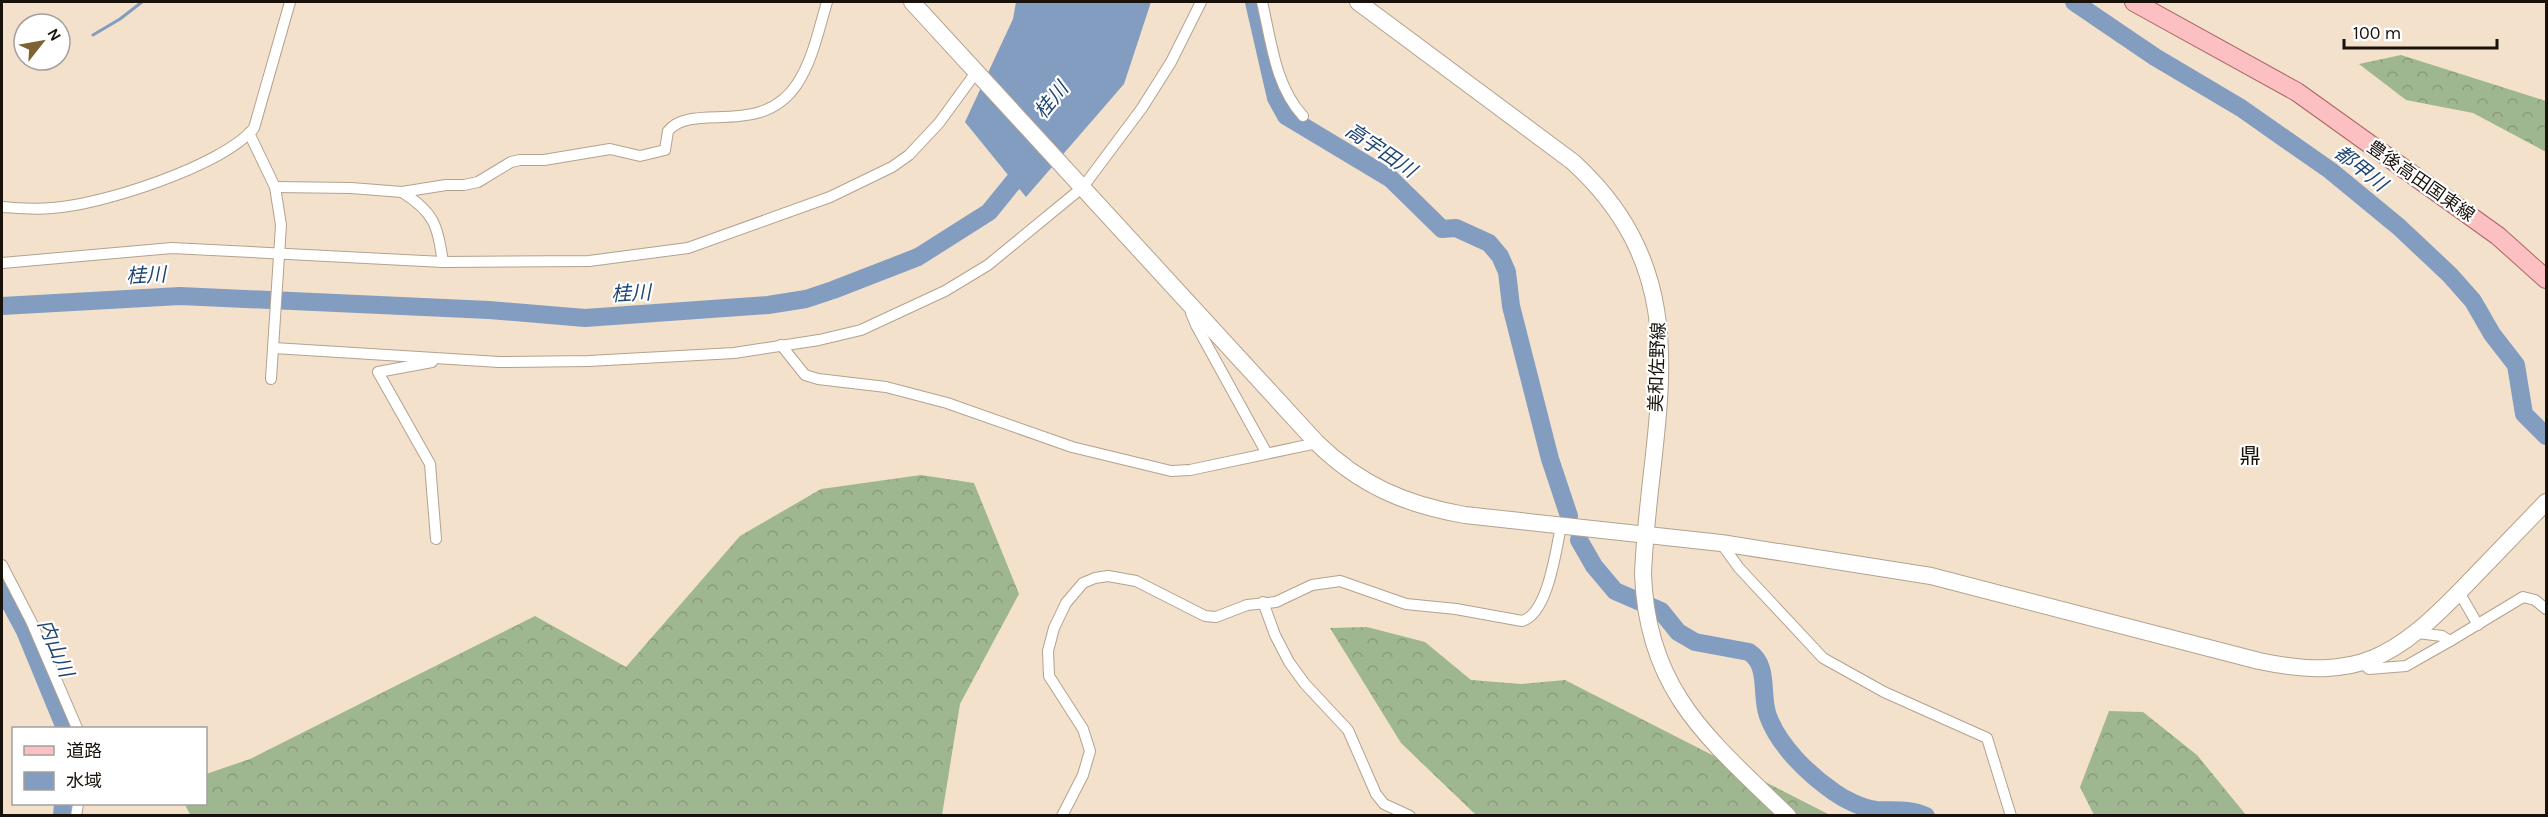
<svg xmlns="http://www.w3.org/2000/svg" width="2548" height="817" viewBox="0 0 2548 817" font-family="Karla,'Noto Sans JP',sans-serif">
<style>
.forest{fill:url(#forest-crowns)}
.water{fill:#829dc0}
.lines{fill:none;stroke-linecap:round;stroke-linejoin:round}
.stream{stroke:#829dc0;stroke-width:3}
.river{stroke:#829dc0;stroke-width:18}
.street-casing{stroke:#b3a28e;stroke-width:12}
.secondary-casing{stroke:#b3a28e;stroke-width:18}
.primary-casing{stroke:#ab6668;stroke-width:20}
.street{stroke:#fff;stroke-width:10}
.secondary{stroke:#fff;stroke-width:16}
.primary{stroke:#fcbfc2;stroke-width:18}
.labels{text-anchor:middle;stroke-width:4.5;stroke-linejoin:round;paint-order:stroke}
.street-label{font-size:18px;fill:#18120b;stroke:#fff}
.water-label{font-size:20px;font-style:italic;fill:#204774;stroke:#fff}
.quarter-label{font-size:21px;fill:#18120b;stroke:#fff}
</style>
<defs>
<pattern id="forest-crowns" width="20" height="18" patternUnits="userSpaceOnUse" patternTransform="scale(1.5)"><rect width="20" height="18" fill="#9fb790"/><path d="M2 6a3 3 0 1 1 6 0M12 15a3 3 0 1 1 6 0" fill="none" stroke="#889c7b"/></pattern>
</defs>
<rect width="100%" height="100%" fill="#f3e1cc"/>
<g class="forest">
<path d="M2401 55 2546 101V152L2473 113 2406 100 2359 64Z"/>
<path d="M921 475 974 483 1019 594 960 704 942 815 191 816 186 807 187 804H206V774L250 759 535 616 626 667 740 536 821 489Z"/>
<path d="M1367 627 1425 642 1471 680 1521 684 1565 680 1830 815H1476L1401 743 1330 628Z"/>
<path d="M2109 711 2143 712 2197 755 2246 815H2094L2080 787Z"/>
</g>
<path class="water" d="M1016 2H1151L1124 84 1026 197 965 122 1013 19Z"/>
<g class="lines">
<path class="stream" d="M93 35 120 19 142 2"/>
<g class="river">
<path d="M1254 2 1276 98 1286 116 1391 179 1442 229 1456 228 1489 243 1500 256 1507 272 1511 306 1550 459 1569 516"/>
<path d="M2074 2 2155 57 2241 108 2331 171 2399 227 2450 275 2473 301 2492 334 2516 365 2524 414 2546 436"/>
<path d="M2 306 180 296 489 310 585 318 768 305 806 299 833 290 918 257 989 212 1028 164"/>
<path d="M1579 540 1594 566 1615 591 1661 611 1678 632 1695 642 1749 652C1770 666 1760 695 1768 716 1779 746 1808 774 1834 792 1845 800 1862 808 1876 810 1892 811 1910 808 1926 816"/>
<path d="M2 588 25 631 65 728"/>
<path d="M62 816 63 804"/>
</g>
<defs>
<g id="street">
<path d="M1262 2C1271 40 1275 86 1303 116"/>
<path d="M249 133 275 187 281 225 271 379"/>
<path d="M275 187 351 188 402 192 446 185H464L478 182 511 162 520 160H544L610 149 640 156 665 150 668 131C692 101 761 139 797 84 813 60 819 28 827 2"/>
<path d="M402 192C435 213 437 225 443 262"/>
<path d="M2 207C18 208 35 210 52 208 101 205 223 166 254 128L290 2"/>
<path d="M2 263 172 248 443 262 589 261 688 248 830 197 892 167 909 155 939 123 977 71"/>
<path d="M1192 307 1191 313 1196 325 1266 452"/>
<path d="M781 345 805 375 818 379 886 387 947 403 1072 447 1171 471 1190 470 1317 443"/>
<path d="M274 348 499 362 589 361 734 353 819 340 861 330 945 291 988 265 1083 187 1142 108 1171 62 1201 2"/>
<path d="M432 362 378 372 430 464 436 539"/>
<path d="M1721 543 1739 568 1823 658 1884 692 1987 738 2011 816"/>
<path d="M2 565 31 621 77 728"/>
<path d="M2459 592 2478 625"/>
<path d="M1263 602 1275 635 1289 662 1305 684 1348 730 1376 794 1384 804 1410 816"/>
<path d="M2418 633 2442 636 2450 641 2523 597 2535 600 2546 609"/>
<path d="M2363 663 2369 669 2406 666 2450 641"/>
<path d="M76 816 78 804"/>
<path d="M1062 816 1083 775 1090 751 1083 729 1049 676 1048 651 1054 628 1066 603 1083 583 1095 578 1108 576 1136 581 1205 616 1216 617 1247 605 1276 602 1312 585 1340 581 1406 604 1456 609 1522 621C1548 614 1556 550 1561 526"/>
</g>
<g id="secondary">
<path d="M912 2 1317 443C1360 485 1406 505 1465 515L1721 543 1931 576 2259 661C2359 682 2396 657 2464 587 2491 559 2519 530 2546 502"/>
<path d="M1358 2 1573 162C1706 284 1649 418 1643 574 1647 692 1710 740 1788 816"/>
</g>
<path id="primary" d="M2134 2 2297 92 2498 236 2546 279"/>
</defs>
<use href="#street" class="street-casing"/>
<use href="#secondary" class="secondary-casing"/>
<use href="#primary" class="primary-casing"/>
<use href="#street" class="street"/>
<use href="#secondary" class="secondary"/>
<use href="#primary" class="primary"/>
</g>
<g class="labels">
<g class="street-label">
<text transform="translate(2421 181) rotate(35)" y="6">豊後高田国東線</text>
<text transform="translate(1657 367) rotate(-88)" y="6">美和佐野線</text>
</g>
<g class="water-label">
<text transform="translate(1051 100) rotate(-51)" y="7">桂川</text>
<text transform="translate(1381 150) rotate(34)" y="7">高宇田川</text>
<text transform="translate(2361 168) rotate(38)" y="7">都甲川</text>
<text transform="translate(146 275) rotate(-3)" y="7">桂川</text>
<text transform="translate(631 293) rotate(-3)" y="7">桂川</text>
<text transform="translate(56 648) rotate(67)" y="7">内山川</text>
</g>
<g class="quarter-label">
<text x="2250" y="463">鼎</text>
</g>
</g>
<rect width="2548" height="817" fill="none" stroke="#18120b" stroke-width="6"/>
<rect x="12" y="727" width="195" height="78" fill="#ffffff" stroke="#a3a09d" stroke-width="1.5"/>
<rect x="24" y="746" width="30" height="9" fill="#fcbfc2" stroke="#a3a09d" stroke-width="1.5"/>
<text x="66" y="757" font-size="18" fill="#18120b">道路</text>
<rect x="24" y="772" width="30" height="18" fill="#829dc0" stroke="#a3a09d" stroke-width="1.5"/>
<text x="66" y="787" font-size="18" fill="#18120b">水域</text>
<g transform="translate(42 42) rotate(59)"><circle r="28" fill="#ffffff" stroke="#a3a09d" stroke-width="1.5"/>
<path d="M0-4.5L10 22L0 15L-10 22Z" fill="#7d6334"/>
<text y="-9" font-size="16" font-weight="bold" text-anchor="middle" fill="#18120b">N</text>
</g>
<path d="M2344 39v9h153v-9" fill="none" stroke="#18120b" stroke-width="3"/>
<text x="2353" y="39" font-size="18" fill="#18120b" stroke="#ffffff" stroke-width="4.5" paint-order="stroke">100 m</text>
</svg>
